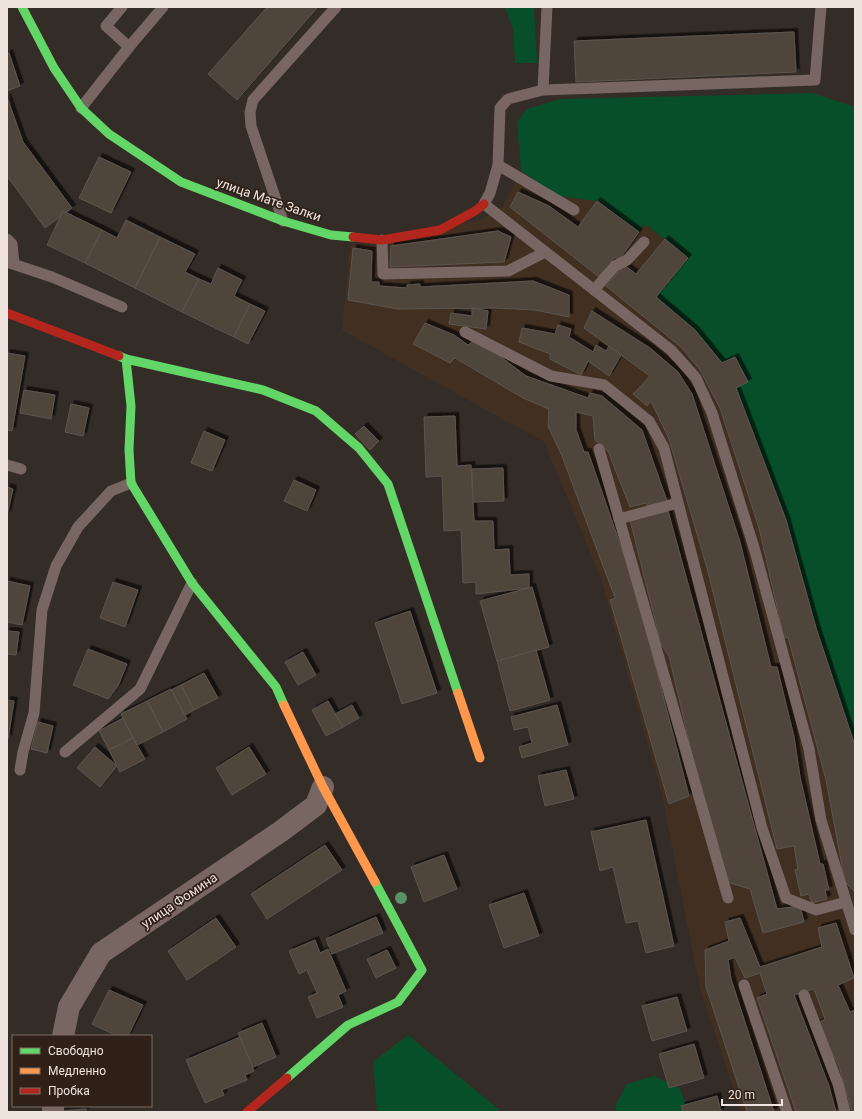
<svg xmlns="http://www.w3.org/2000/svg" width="862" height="1119" viewBox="0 0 862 1119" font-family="Roboto,sans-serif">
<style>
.built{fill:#412f21}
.green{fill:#074f28}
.building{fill:#4f443b;stroke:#5c5550;filter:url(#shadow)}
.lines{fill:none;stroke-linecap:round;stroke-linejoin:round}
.lane{stroke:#776662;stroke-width:11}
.street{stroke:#776662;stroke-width:22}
.fast{stroke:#63d668;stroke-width:9}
.slow{stroke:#ff974d;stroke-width:9}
.jam{stroke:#b3261e;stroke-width:9}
.tree{fill:#589265}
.labels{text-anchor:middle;stroke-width:3.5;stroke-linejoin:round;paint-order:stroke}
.street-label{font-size:13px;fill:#efe5de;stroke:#2f2117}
</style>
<defs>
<filter id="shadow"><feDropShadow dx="3.5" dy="-3.5" stdDeviation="0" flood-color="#0009"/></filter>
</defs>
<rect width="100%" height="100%" fill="#342c26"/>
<path class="built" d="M521 171 559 196 597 201 639 232 645 224 688 258 656 298 695 330 722 363 735 357 748 382 786 520 855 746V1112H741L700 990 661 791 600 576 544 442 342 330 350 246 482 219 503 206Z"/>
<g class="green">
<path d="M505 7H534L537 63H515L513 30Z"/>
<path d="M812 93 855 107V746L816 628 786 520 736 388 748 381 735 358 722 363 695 330 656 297 688 258 645 224 639 232 597 201 559 196 521 171 517 122 527 109 560 99Z"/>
<path d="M408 1035 502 1112H377L373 1062Z"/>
<path d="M654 1076 679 1088 690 1112H617L615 1106 627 1084Z"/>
</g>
<g class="building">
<path d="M267 7H318L237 100 208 74Z"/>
<path d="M794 32 796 72 576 82 574 41Z"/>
<path d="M9 53 20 86 7 91V54Z"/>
<path d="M7 97 23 142 72 208 45 228 7 176Z"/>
<path d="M99 157 131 172 111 213 79 198Z"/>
<path d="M518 192 549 206 578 227 597 201 639 232 619 260 615 257 599 277 510 207Z"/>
<path d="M63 211 102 230 85 263 47 245Z"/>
<path d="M126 220 160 237 135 288 85 263 102 230 117 238Z"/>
<path d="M498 231 511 237 504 262 390 267 391 246Z"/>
<path d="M160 237 195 254 185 272 199 279 182 312 135 288Z"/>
<path d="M665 239 688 258 656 297 695 330 722 363 735 357 748 382 736 388 786 520 816 628 855 746V892L845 882 826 780 788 637 784 638 759 528 720 408 700 370 681 347 606 286 624 265 636 274Z"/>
<path d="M353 248 372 251 371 282H379V286L407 288V285L420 284V287L533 281 569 295V317L535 310 495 308 398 309 348 300Z"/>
<path d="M218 268 242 280 234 296 250 304 234 337 182 312 199 279 211 284Z"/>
<path d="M250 304 265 311 248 344 234 337Z"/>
<path d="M472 308 488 311 486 329 449 324 451 313 472 316Z"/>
<path d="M592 311 650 348 678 372 692 394 740 542 771 667H777L794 737 800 777 820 864H823L829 890H825L827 899 812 903 809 894 801 896 795 870 798 869 794 846 777 849 707 568 669 439 651 401 647 406 633 394 650 376 584 328Z"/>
<path d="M425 323 454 335 468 345 477 339 526 376 588 398 590 393 602 396 642 430 667 501 647 506 646 503 630 507 608 451 595 440 593 416 576 412V430L584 452H588L635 587 689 796 669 804 610 600 615 598 562 456 548 426 549 409 523 398 455 358 450 363 413 344Z"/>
<path d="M558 325 571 329 569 337 593 352 596 345 606 351 609 346 621 355 609 376 588 361 581 375 550 359V354L519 342 522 328 555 334Z"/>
<path d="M7 353 25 356 12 431 7 430Z"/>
<path d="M24 390 55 395 51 419 20 413Z"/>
<path d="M71 404 89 408 83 436 65 432Z"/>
<path d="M455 416 457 466 471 465 474 521H493L494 550 509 549 510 575 529 574V588L476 594V582L463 583 461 530 444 531 442 476 426 477 424 417Z"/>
<path d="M364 426 379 441 370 450 355 434Z"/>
<path d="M204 431 225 440 212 471 191 463Z"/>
<path d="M503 468 504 501 473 502 472 469Z"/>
<path d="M294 480 316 490 307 511 284 501Z"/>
<path d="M7 487 13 489 7 515Z"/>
<path d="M668 511 777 909 800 906 804 922 763 933 750 889 727 882 703 801 669 656 661 644 630 520Z"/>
<path d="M7 581 30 586 22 625 7 622Z"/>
<path d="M113 582 138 590 125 627 100 618Z"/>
<path d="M532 587 549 647 497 661 480 601Z"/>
<path d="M410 611 437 693 402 704 375 623Z"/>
<path d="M7 631 19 632 16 655 7 654Z"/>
<path d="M88 649 127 664 118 686 108 699 73 685Z"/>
<path d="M536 650 550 700 510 711 497 661Z"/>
<path d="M303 652 316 675 298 685 285 662Z"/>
<path d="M204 673 218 698 194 710 181 685Z"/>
<path d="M181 685 194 710 185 715 171 690Z"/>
<path d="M171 689 187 719 163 732 147 701Z"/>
<path d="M7 700 14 701 8 739H7Z"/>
<path d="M147 701 163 732 137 745 121 714Z"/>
<path d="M328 701 343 727 326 736 312 710Z"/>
<path d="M352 705 359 718 343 727 335 714Z"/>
<path d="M557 705 568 745 522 758 519 747 532 743 528 727 514 730 511 717Z"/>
<path d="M123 718 133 738 109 750 99 731Z"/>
<path d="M38 722 53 726 47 753 31 749Z"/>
<path d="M133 738 145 759 120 772 109 750Z"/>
<path d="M95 747 117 766 100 787 77 768Z"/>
<path d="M249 747 266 774 232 795 216 768Z"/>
<path d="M566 770 574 799 545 806 538 776Z"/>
<path d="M646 820 674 946 646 953 638 921 626 923 613 867 600 871 591 832Z"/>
<path d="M325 845 342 870 267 919 251 894Z"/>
<path d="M444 855 457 889 424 902 411 867Z"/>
<path d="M524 893 539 936 504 948 489 905Z"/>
<path d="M376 917 383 933 332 954 326 939Z"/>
<path d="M216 918 236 947 187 980 168 951Z"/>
<path d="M740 918 760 967 822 947 818 928 836 923 854 978 838 985 850 1012 855 1010V1112H852L839 1066 817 1024 825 1019 814 989 794 995 829 1086 836 1112H796L757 998 767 994 760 973 745 978 735 957 728 960 731 979 774 1112H747L706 987 705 950 729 941 725 922Z"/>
<path d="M315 940 320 953 328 949 346 991 338 995 343 1007 317 1018 308 997 317 993 307 970 299 974 289 951Z"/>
<path d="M387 950 396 968 376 978 367 959Z"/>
<path d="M109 990 143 1005 128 1036H117L92 1024Z"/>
<path d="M677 997 687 1031 652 1041 642 1006Z"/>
<path d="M262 1023 276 1057 253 1067 238 1033Z"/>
<path d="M240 1037 254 1071 245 1075 247 1080 222 1090 224 1095 205 1103 186 1060Z"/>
<path d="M694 1044 704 1078 669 1088 659 1054Z"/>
<path d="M717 1096 721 1112H683L681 1106Z"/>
<path d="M86 1109V1112H61V1111Z"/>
</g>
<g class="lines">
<g class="lane">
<path d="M122 7 106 26 129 47"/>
<path d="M821 7 815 80 543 90 508 99 500 108 498 165 490 193 484 204 671 350 696 378 712 413 755 551 809 749 821 820 855 930"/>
<path d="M543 90 547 7"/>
<path d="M81 108 129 47 163 7"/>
<path d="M498 165 574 210"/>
<path d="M283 221 251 126 250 112 253 100 336 7"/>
<path d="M7 239 12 244 14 264"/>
<path d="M382 240 383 274 508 271 545 252"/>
<path d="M7 262 52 277 122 307"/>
<path d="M594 290 615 266 627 260 644 242"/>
<path d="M465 332 551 376 604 385 649 421 664 448 762 828 786 898 816 910 846 902"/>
<path d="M599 449 728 898"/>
<path d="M7 465 21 469"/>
<path d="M619 519 678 503"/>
<path d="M65 752 140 689 192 583"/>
<path d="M20 770 23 752 34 713 42 610 56 566 78 527 111 491 131 483"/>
<path d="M744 985 787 1112"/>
<path d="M804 995 838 1084 845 1112"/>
</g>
<g class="street">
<path d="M63 1036 69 1007 101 953 280 832 316 805 323 787"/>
<path d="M53 1112V1106"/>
</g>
<g class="fast">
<path d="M22 7 54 68 81 108 109 134 181 182 283 221 331 235 353 237"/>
<path d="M119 356 126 359 263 390 316 411 359 448 388 484 458 693"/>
<path d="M126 359 131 406 129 450 131 483 192 583 276 687 284 705"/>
<path d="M287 1078 348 1025 398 1002 422 970 375 882"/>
</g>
<g class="slow">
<path d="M458 693 480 758"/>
<path d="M284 705 323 787 375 882"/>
</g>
<g class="jam">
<path d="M353 237 382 240 440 230 475 211 484 204"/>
<path d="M7 313 119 356"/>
<path d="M247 1112 287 1078"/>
</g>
</g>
<circle class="tree" cx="401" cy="898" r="6"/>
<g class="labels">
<g class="street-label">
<text transform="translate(269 199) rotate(19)" y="5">улица Мате Залки</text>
<text transform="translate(179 900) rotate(-34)" y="5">улица Фомина</text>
</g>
</g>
<rect width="862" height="1119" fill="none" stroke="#efe5de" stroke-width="16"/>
<rect x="12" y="1035" width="140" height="72" fill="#2f2117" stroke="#7c6f67"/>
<rect x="20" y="1048" width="20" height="6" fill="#63d668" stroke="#7c6f67"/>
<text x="48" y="1055" font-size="12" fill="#efe5de">Свободно</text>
<rect x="20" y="1068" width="20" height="6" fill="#ff974d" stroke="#7c6f67"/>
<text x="48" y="1075" font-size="12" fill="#efe5de">Медленно</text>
<rect x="20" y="1088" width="20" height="6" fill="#b3261e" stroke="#7c6f67"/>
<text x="48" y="1095" font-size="12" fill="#efe5de">Пробка</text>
<path d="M722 1099v6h60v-6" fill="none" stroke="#efe5de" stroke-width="2"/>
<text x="728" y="1099" font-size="12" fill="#efe5de" stroke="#2f2117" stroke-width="3" paint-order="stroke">20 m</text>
</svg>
